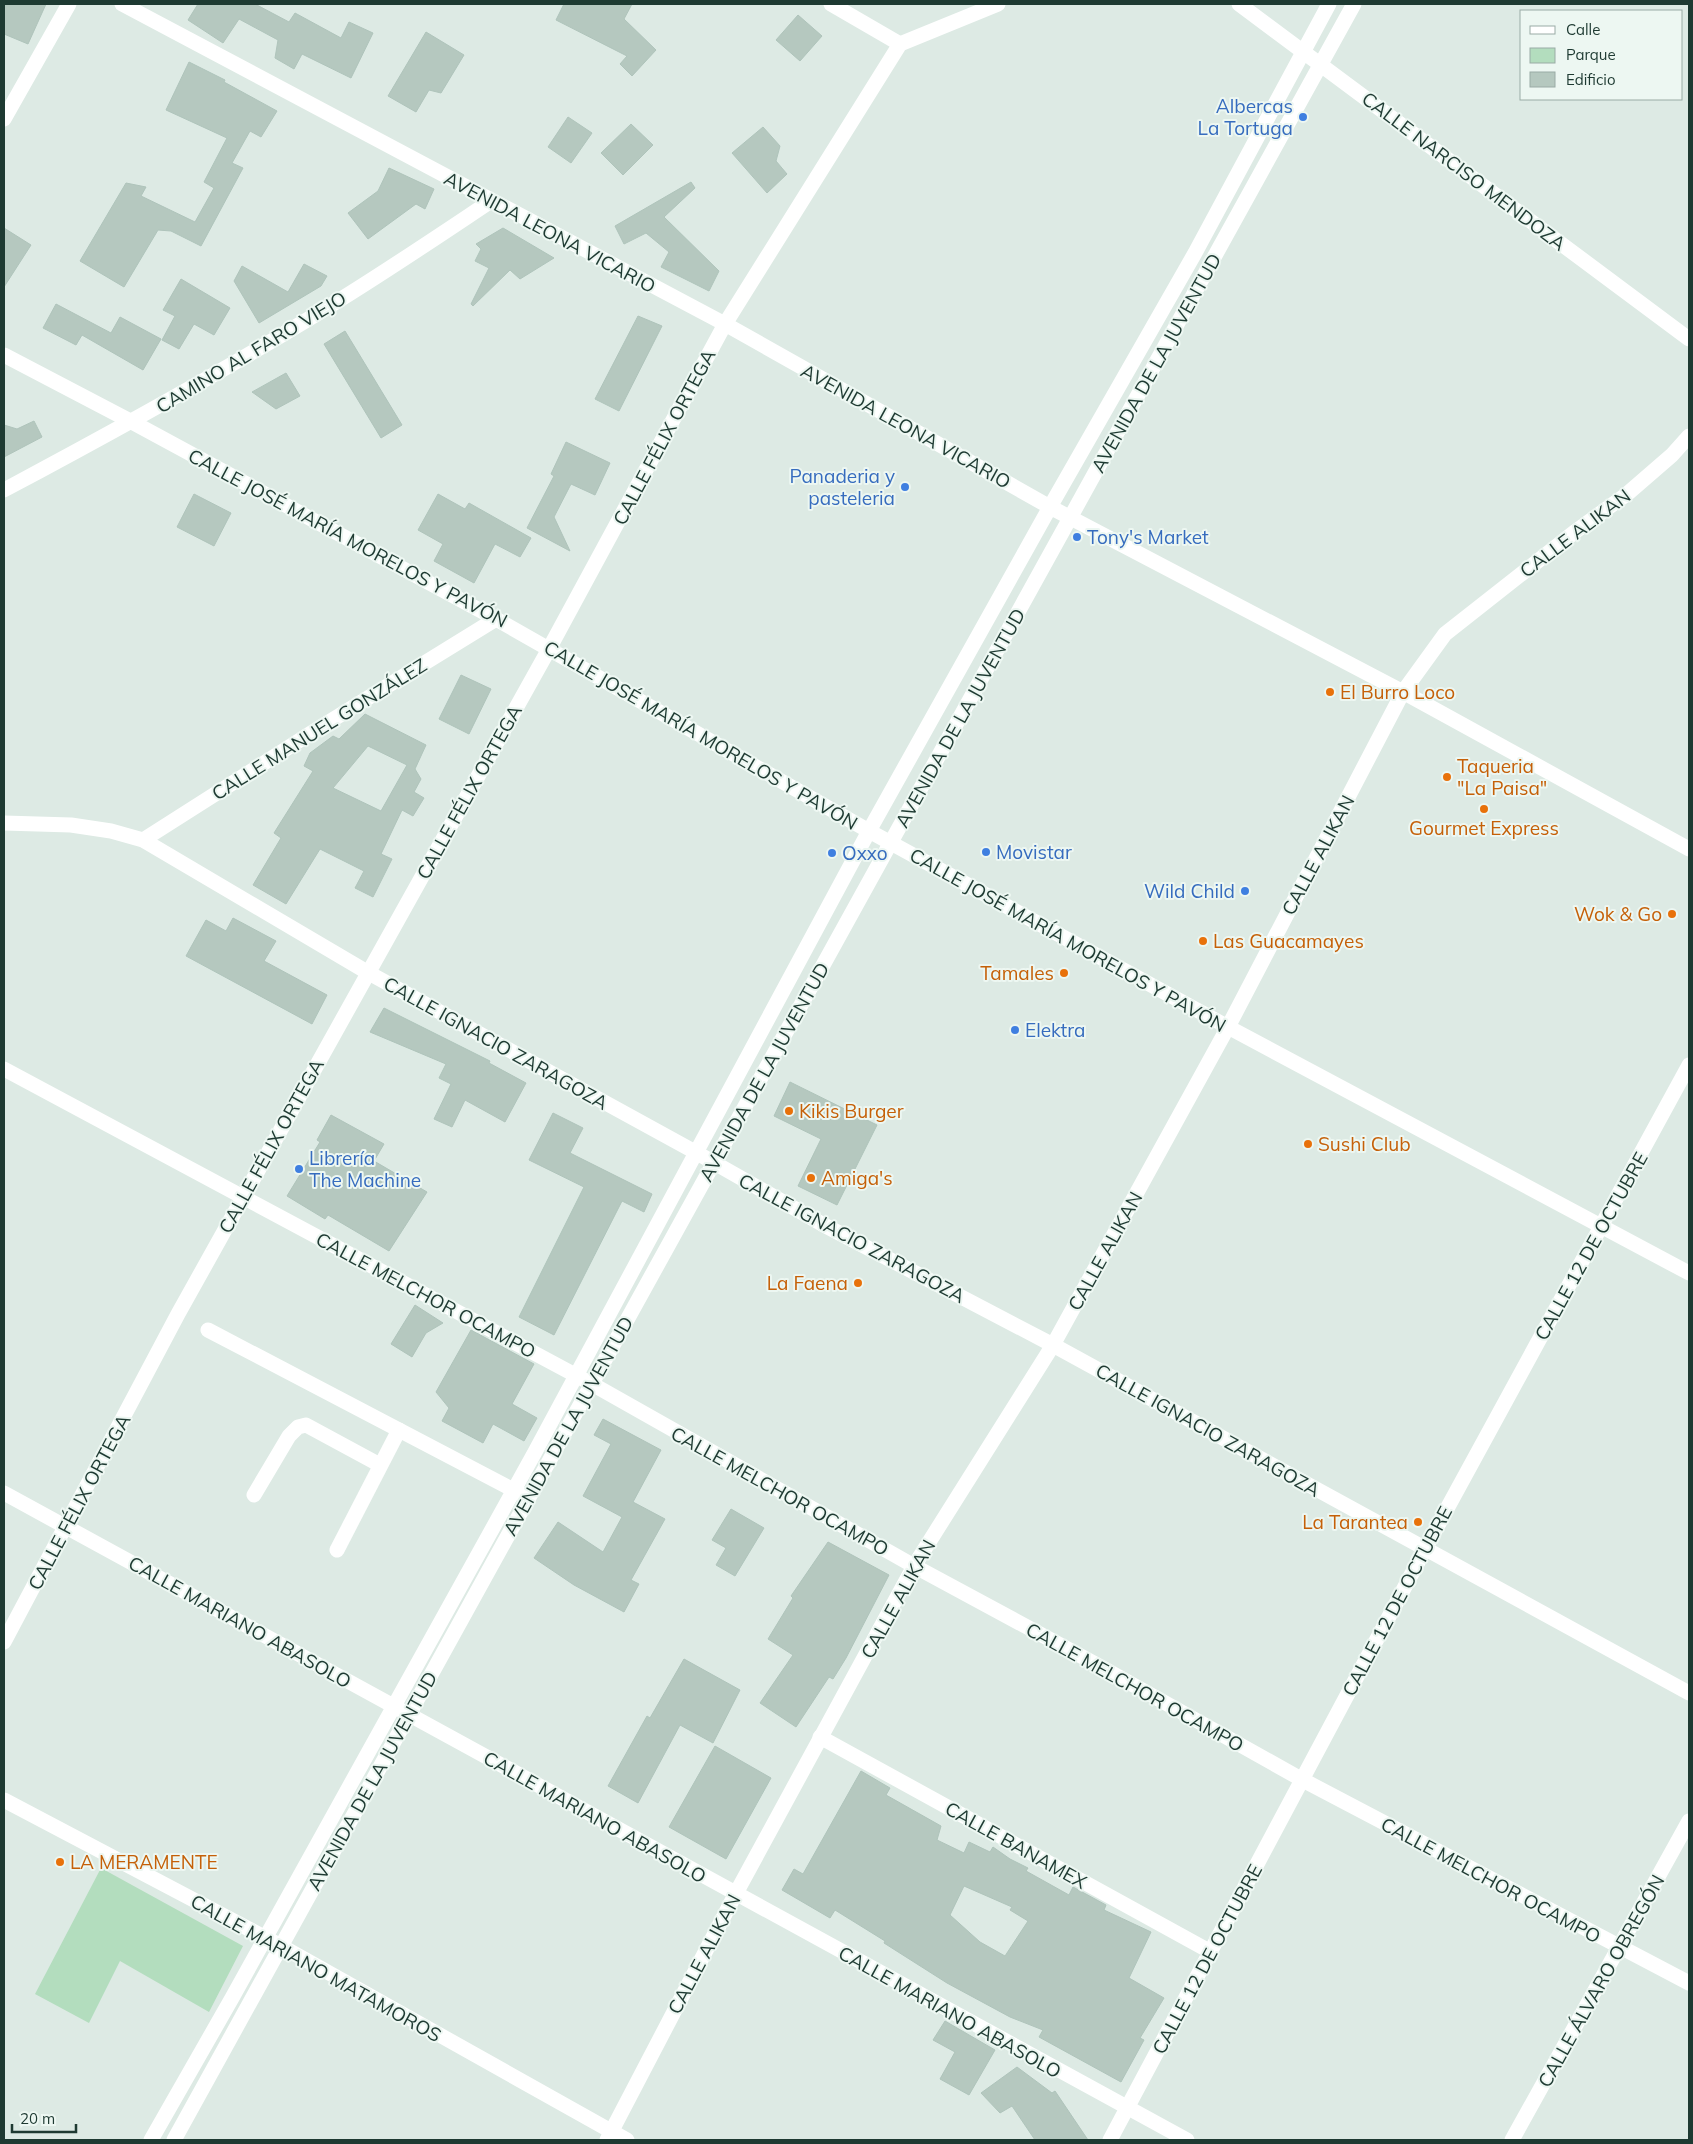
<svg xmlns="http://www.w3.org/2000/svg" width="1693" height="2144" viewBox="0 0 1693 2144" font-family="Mulish,sans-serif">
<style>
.green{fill:#b3ddbe}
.building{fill:#b5c8bf;stroke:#afc4bb;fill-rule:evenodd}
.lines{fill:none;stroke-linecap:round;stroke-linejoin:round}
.minor{stroke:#fff;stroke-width:15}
.tertiary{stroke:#fff;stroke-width:15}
.shop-dot{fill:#3f7fe0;stroke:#edf7f2;stroke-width:2}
.food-dot{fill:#e8710a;stroke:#edf7f2;stroke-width:2}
.labels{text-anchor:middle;stroke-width:4;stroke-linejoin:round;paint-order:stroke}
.shop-label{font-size:19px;fill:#366cbe;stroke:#edf7f2;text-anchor:start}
.street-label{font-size:19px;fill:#1e3a32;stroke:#edf7f2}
.food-label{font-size:19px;fill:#c56008;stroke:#edf7f2;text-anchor:start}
</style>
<rect width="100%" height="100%" fill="#ddeae4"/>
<path class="green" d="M101 1868 243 1946 209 2012 120 1961 89 2023 35 1994Z"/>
<g class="building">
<path d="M4 4H46L28 44 4 34Z"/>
<path d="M198 4H255L289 22 295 13 341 38 349 22 373 33 351 78 302 54 294 69 275 58 278 40 239 19 223 43 188 20Z"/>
<path d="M564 4H632L624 19 656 50 632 76 620 64 627 56 556 20Z"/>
<path d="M798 15 822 36 800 61 776 40Z"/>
<path d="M426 32 464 55 441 93 429 90 416 112 388 96Z"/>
<path d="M189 62 225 80 224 82 277 111 261 137 250 131 232 163 243 168 201 246 171 231 158 230 124 287 80 261 126 183 146 187 141 196 195 222 214 188 204 182 227 138 166 110Z"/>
<path d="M568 117 592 133 571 163 548 147Z"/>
<path d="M631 124 653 145 623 175 601 153Z"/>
<path d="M763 127 780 146 776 161 787 174 767 193 732 153Z"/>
<path d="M389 168 434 189 425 209 416 204 368 239 348 213 378 191Z"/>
<path d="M691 182 695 188 664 217 719 271 709 291 661 267 669 252 646 233 624 244 615 226Z"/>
<path d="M4 228 31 245 4 287Z"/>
<path d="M503 228 554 258 520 279 510 270 473 306 471 304 489 268 475 261 481 249 476 244Z"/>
<path d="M304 264 327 276 321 286 259 323 234 281 242 266 288 292Z"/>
<path d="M181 279 230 308 214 335 194 324 179 349 162 340 175 316 163 310Z"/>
<path d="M56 304 111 333 120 317 161 339 143 370 82 335 76 345 43 328Z"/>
<path d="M638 316 662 326 619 411 595 399Z"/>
<path d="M345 331 402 425 381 438 324 344Z"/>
<path d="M286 373 300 396 276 409 252 392Z"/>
<path d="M34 421 42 437 4 457V425L17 429Z"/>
<path d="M566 442 610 463 595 495 571 484 554 517 570 551 527 528 554 476 551 474Z"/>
<path d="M194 494 231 513 214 546 177 527Z"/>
<path d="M438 494 465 509 469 503 531 538 520 557 495 544 474 583 434 561 443 544 418 530Z"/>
<path d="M461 675 491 689 469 734 439 719Z"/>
<path d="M365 714 426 745 415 769 421 779 414 792 424 798 413 816 402 810 381 854 392 859 373 897 355 888 364 871 320 849 286 904 253 885 281 838 274 833 313 771 304 766 310 753 333 736 339 739ZM368 746 407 765 381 811 333 788Z"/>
<path d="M233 918 276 941 264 961 327 995 312 1024 186 956 206 920 226 931Z"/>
<path d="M384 1008 490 1061 489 1063 526 1083 505 1122 465 1100 452 1127 434 1119 451 1084 439 1078 446 1064 370 1032Z"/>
<path d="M790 1082 877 1125 837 1205 798 1186 821 1139 774 1116Z"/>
<path d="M553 1113 583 1128 570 1153 652 1194 644 1212 622 1201 554 1335 519 1317 584 1187 529 1160Z"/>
<path d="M331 1115 384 1144 374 1161 427 1192 389 1251 328 1215 325 1219 287 1196 320 1142 317 1140Z"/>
<path d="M415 1305 443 1323 426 1333 412 1357 391 1344Z"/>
<path d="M471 1330 534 1364 512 1404 537 1418 524 1441 493 1424 483 1443 442 1421 449 1408 436 1392Z"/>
<path d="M603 1419 661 1450 633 1502 665 1519 631 1580 639 1584 624 1612 574 1585 534 1558 558 1522 603 1552 622 1517 583 1496 611 1444 594 1435Z"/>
<path d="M731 1509 764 1528 735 1576 716 1565 726 1548 712 1540Z"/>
<path d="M828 1542 889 1575 846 1658 833 1679 829 1677 796 1727 760 1703 793 1655 768 1639 793 1598 791 1596Z"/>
<path d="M684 1659 740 1690 713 1743 680 1725 638 1803 608 1786 647 1716 650 1718Z"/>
<path d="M715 1746 771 1778 726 1859 669 1827Z"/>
<path d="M861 1771 890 1788 886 1795 941 1826 937 1840 964 1853 969 1842 990 1852 993 1847 1010 1859 1028 1868 1026 1871 1069 1895 1073 1887 1106 1905 1104 1910 1151 1932 1129 1978 1164 1998 1140 2038 1144 2040 1121 2082 1039 2037 1043 2030 1010 2017 947 1983 884 1943 885 1941 835 1910 830 1918 782 1890 794 1869 803 1874ZM964 1886 1012 1907 1010 1910 1028 1921 1005 1956 980 1942 950 1915Z"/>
<path d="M945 2021 995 2050 969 2095 940 2079 955 2052 933 2040Z"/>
<path d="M1017 2067 1052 2093 1055 2091 1088 2140H1035L1012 2106 1000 2113 981 2093Z"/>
</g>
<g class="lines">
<g class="minor">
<path d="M831 4 900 44"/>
<path d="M1239 4 1689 339"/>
<path d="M4 119 69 4"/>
<path d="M4 355 132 422 496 619 869 831 1228 1027 1689 1273"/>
<path d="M4 490C111 433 217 375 320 312 378 277 434 239 491 201"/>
<path d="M4 823 71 825 111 831 143 840 367 972 697 1153 822 1224 1053 1345 1689 1693"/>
<path d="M143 840 311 733 496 619"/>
<path d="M4 1069 592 1384 914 1566 1103 1668 1301 1779 1689 1983"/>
<path d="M208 1330 525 1496"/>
<path d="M4 1493 1187 2140"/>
<path d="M254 1495 289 1436 298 1427 306 1425 380 1465"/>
<path d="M337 1550 399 1430"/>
<path d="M4 1642 178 1314 549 649 725 324 900 44 998 4"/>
<path d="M820 1737 1211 1952"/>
<path d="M4 1800 281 1946 627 2140"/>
<path d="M607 2140 735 1895 914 1566 1053 1345 1228 1027 1403 692 1445 634 1576 531 1627 494 1672 455 1689 436"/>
<path d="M1110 2140 1425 1549 1689 1065"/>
<path d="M1512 2140 1689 1821"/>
</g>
<g class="tertiary">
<path d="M122 4 725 324 1050 507 1403 692 1689 849"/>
<path d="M151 2140 232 1998 535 1452 869 831 1050 507 1195 253 1329 4"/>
<path d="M174 2140 1354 4"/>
</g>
</g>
<g class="shop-dot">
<circle cx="1303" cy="117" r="5"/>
<circle cx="905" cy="487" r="5"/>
<circle cx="1077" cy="537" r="5"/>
<circle cx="986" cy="852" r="5"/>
<circle cx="832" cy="853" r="5"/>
<circle cx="1245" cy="891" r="5"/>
<circle cx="1015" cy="1030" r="5"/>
<circle cx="299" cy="1169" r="5"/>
</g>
<g class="food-dot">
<circle cx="1330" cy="692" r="5"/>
<circle cx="1447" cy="777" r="5"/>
<circle cx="1484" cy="809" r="5"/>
<circle cx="1672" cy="914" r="5"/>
<circle cx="1203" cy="941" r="5"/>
<circle cx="1064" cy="973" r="5"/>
<circle cx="789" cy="1111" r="5"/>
<circle cx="1308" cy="1144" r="5"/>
<circle cx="811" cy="1178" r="5"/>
<circle cx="858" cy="1283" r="5"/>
<circle cx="1418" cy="1522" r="5"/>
<circle cx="60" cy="1862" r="5"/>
</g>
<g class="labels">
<g class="shop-label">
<text x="1293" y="113" text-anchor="end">Albercas<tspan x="1293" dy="22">La Tortuga</tspan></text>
<text x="895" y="483" text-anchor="end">Panaderia y<tspan x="895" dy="22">pasteleria</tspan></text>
<text x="1087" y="544">Tony's Market</text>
<text x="996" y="859">Movistar</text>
<text x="842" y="860">Oxxo</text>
<text x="1235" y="898" text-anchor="end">Wild Child</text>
<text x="1025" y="1037">Elektra</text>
<text x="309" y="1165">Librería<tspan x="309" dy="22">The Machine</tspan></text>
</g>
<g class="street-label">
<text transform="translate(1464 171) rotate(37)" y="7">CALLE NARCISO MENDOZA</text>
<text transform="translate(550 232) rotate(28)" y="7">AVENIDA LEONA VICARIO</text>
<text transform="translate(251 352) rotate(-31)" y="7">CAMINO AL FARO VIEJO</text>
<text transform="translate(1156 363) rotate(-61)" y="7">AVENIDA DE LA JUVENTUD</text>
<text transform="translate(906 426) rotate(29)" y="7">AVENIDA LEONA VICARIO</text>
<text transform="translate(664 437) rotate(-62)" y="7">CALLE FÉLIX ORTEGA</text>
<text transform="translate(1575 533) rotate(-37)" y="7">CALLE ALIKAN</text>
<text transform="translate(348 538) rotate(28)" y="7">CALLE JOSÉ MARÍA MORELOS Y PAVÓN</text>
<text transform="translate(960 718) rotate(-61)" y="7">AVENIDA DE LA JUVENTUD</text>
<text transform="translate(319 729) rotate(-32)" y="7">CALLE MANUEL GONZÁLEZ</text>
<text transform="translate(701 735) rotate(30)" y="7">CALLE JOSÉ MARÍA MORELOS Y PAVÓN</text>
<text transform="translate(469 792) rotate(-61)" y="7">CALLE FÉLIX ORTEGA</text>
<text transform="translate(1318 855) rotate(-62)" y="7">CALLE ALIKAN</text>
<text transform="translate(1068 940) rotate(29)" y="7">CALLE JOSÉ MARÍA MORELOS Y PAVÓN</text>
<text transform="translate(496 1043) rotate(29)" y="7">CALLE IGNACIO ZARAGOZA</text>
<text transform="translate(764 1072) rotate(-61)" y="7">AVENIDA DE LA JUVENTUD</text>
<text transform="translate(271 1146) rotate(-61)" y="7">CALLE FÉLIX ORTEGA</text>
<text transform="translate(852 1238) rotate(28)" y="7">CALLE IGNACIO ZARAGOZA</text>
<text transform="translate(1591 1246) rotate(-61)" y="7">CALLE 12 DE OCTUBRE</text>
<text transform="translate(1105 1251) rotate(-61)" y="7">CALLE ALIKAN</text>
<text transform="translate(426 1295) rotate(28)" y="7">CALLE MELCHOR OCAMPO</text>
<text transform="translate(568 1426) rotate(-61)" y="7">AVENIDA DE LA JUVENTUD</text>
<text transform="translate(1208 1430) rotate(29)" y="7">CALLE IGNACIO ZARAGOZA</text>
<text transform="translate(780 1491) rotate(29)" y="7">CALLE MELCHOR OCAMPO</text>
<text transform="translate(79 1502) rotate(-62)" y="7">CALLE FÉLIX ORTEGA</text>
<text transform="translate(898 1599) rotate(-61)" y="7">CALLE ALIKAN</text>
<text transform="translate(1397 1601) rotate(-62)" y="7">CALLE 12 DE OCTUBRE</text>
<text transform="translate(240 1622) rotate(29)" y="7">CALLE MARIANO ABASOLO</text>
<text transform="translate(1135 1687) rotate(29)" y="7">CALLE MELCHOR OCAMPO</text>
<text transform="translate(372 1781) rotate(-61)" y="7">AVENIDA DE LA JUVENTUD</text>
<text transform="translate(595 1817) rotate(29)" y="7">CALLE MARIANO ABASOLO</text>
<text transform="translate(1016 1845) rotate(29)" y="7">CALLE BANAMEX</text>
<text transform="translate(1491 1880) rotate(28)" y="7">CALLE MELCHOR OCAMPO</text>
<text transform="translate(704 1954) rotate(-62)" y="7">CALLE ALIKAN</text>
<text transform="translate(1207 1959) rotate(-62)" y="7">CALLE 12 DE OCTUBRE</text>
<text transform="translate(316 1968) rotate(29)" y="7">CALLE MARIANO MATAMOROS</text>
<text transform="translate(1601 1981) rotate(-61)" y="7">CALLE ÁLVARO OBREGÓN</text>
<text transform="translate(950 2012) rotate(29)" y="7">CALLE MARIANO ABASOLO</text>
</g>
<g class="food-label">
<text x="1340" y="699">El Burro Loco</text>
<text x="1457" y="773">Taqueria<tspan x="1457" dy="22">"La Paisa"</tspan></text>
<text x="1484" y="835" text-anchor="middle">Gourmet Express</text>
<text x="1662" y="921" text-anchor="end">Wok &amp; Go</text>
<text x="1213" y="948">Las Guacamayes</text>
<text x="1054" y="980" text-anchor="end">Tamales</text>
<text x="799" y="1118">Kikis Burger</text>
<text x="1318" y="1151">Sushi Club</text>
<text x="821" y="1185">Amiga's</text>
<text x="848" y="1290" text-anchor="end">La Faena</text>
<text x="1408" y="1529" text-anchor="end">La Tarantea</text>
<text x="70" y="1869">LA MERAMENTE</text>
</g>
</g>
<rect width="1693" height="2144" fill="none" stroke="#1e3a32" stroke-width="10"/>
<rect x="1520" y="10" width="162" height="90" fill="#edf7f2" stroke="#9aaba5"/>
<rect x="1530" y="26" width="25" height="8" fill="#ffffff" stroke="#9aaba5"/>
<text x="1566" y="35" font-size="15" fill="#1e3a32">Calle</text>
<rect x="1530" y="48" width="25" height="15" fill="#b3ddbe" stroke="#9aaba5"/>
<text x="1566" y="60" font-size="15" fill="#1e3a32">Parque</text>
<rect x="1530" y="72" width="25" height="15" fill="#b5c8bf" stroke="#9aaba5"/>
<text x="1566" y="85" font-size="15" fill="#1e3a32">Edificio</text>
<path d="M12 2124v8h64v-8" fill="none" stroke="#1e3a32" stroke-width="2.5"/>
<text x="20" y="2124" font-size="15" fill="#1e3a32" stroke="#edf7f2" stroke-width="4" paint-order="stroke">20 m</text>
</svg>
